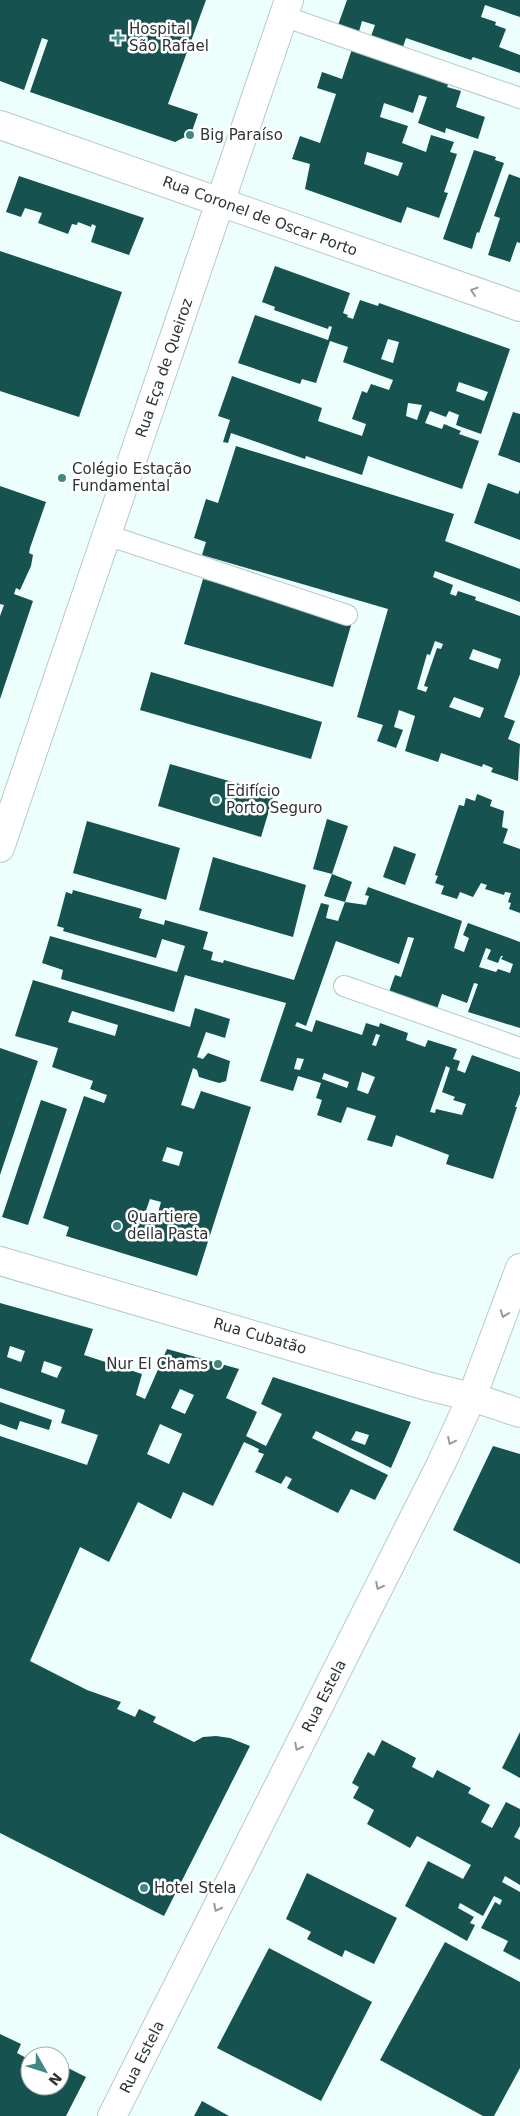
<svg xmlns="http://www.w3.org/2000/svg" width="520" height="2116" viewBox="0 0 520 2116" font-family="'DejaVu Sans',sans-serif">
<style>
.building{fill:#16524f;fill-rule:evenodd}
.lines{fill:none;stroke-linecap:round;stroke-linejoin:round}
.service-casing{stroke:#b7c9c8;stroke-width:22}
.minor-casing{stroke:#b7c9c8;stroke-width:30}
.tertiary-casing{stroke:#b7c9c8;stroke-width:30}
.service{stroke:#fff;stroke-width:20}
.minor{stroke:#fff;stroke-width:28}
.tertiary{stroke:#fff;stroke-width:28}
.oneway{stroke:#969a99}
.poi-dot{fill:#408884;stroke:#fff;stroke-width:2}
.labels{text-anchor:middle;stroke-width:5;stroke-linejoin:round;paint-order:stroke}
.poi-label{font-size:15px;fill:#2d3433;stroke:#fff;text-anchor:start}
.street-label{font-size:15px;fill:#2d3433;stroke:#fff}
</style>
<rect width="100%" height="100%" fill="#ecfffd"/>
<g class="building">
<path d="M0 0H206L168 104 198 114 191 134 175 142 30 92 48 40 42 38 24 90 0 81Z"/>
<path d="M347 0H520V17L485 5 481 17 496 22 495 25 506 29 499 47 520 55V73L473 57 471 60 406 38 402 50 370 39 375 25 362 21 358 35 337 28Z"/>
<path d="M352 49 449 83 447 87 461 91 456 107 485 117 478 139 446 128 445 133 418 123 427 97 419 95 413 113 384 103 380 117 408 126 402 143 426 152 431 135 454 142 450 152 457 154 444 192 448 193 439 218 407 207 401 223 305 189 310 164 292 159 300 136 320 143 336 94 317 88 322 72 342 79ZM367 152 403 163 398 176 364 164Z"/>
<path d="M474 150 496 157 495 160 504 163 479 233 477 232 472 249 443 239Z"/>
<path d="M509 174 520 178V243L517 242 510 262 488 255 500 218 494 216Z"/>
<path d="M19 176 144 218 129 255 91 242 96 226 92 224 91 227 78 222 77 225 72 224 68 234 38 223 42 213 25 208 21 217 6 212Z"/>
<path d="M0 251 122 292 79 417 0 391Z"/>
<path d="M275 266 350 293 343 313 348 315 347 317 353 319 360 300 378 306 379 303 510 349 481 434 456 425 459 415 449 411 446 417 430 411 425 423 442 429 444 424 461 431 459 434 479 441 462 489 368 456 362 475 306 456 305 459 231 433 228 443 223 442 230 420 218 416 232 376 322 408 318 421 362 436 366 424 352 419 362 391 367 393 371 384 389 390 393 380 343 362 348 347 330 341 316 383 302 379 300 384 238 363 255 315 328 340 332 327 329 326 328 329 274 310 275 307 262 302ZM388 339 399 342 393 363 381 359ZM459 382 488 392 484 401 456 391ZM408 403 422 405 417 420 406 416Z"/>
<path d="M513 412 520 414V463L498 455Z"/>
<path d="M236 446 454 514 445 541 520 569V602L435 571 433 577 453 585 450 594 456 596 458 591 476 597 475 600 520 616V674L504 717 515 721 508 739 520 744 518 781 491 772 493 768 483 764 482 767 441 753 438 762 405 751 415 716 399 710 394 727 403 730 396 748 377 741 383 725 357 717 388 609 202 555 206 542 194 538 206 499 218 503ZM435 641 443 644 441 649 437 648 426 680 424 686 428 687 426 692 417 689 427 654 430 655ZM473 649 501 659 498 669 469 659ZM454 697 484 708 480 718 449 707Z"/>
<path d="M488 483 518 494 520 490V540L474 523Z"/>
<path d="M0 486 46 502 30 548 29 553 33 555 31 566 20 590 16 588 14 594 33 601 0 699V616L4 605 0 604Z"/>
<path d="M203 579 352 622 333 687 184 644Z"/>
<path d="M151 672 322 722 311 759 140 710Z"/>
<path d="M170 764 274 794 261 837 158 806Z"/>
<path d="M477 794 492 800 490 806 504 811 502 827 508 829 503 843 520 849V913L509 909 511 903 508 902 511 893 505 892 504 895 485 889 487 885 481 883 473 897 460 892 457 899 441 894 444 886 435 883 438 876 435 875 459 805 464 806 466 798 475 801Z"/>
<path d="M327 819 348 826 332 874 352 882 345 902 324 896 332 874 313 869Z"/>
<path d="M87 821 180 848 166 900 73 873Z"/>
<path d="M394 846 416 854 405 885 383 877Z"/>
<path d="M213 857 306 885 293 937 199 910Z"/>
<path d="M368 887 462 921 454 948 464 952 469 938 463 935 468 923 520 942V1028L468 1012 478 984 474 983 467 1003 442 994 437 1009 389 992 395 975 401 977 414 938 408 937 399 964 336 941 306 1026 297 1022 295 1026 312 1032 316 1020 362 1035 366 1023 379 1027 380 1023 408 1033 406 1040 425 1047 428 1040 457 1049 453 1059 460 1061 457 1070 465 1073 472 1055 520 1072V1094L515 1107H517L493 1179 446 1164 449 1155 396 1135 392 1147 367 1140 376 1116 347 1107 341 1123 317 1115 322 1100 316 1098 321 1083 298 1076 293 1091 260 1081 286 1003 185 975 174 1012 61 979 63 970 42 963 50 936 177 972 185 946 162 939 156 958 63 931 64 928 57 926 66 892 72 894 73 890 142 909 139 918 164 925 165 920 208 932 203 949 213 952 211 960 223 963 224 960 294 980 321 903 329 905 326 918 338 921 345 902 366 905 369 896 365 895ZM486 948 491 950 487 959 498 963 501 956H503L501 959 513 964 510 973 498 969 496 972 479 967ZM376 1034 380 1035 376 1046 372 1045ZM297 1058 304 1059 300 1070 294 1069ZM446 1066 450 1068 442 1092 455 1097 453 1100 466 1104 462 1115 436 1109 435 1113 430 1112ZM362 1072 375 1077 368 1094 357 1090ZM324 1073 349 1082 347 1088 322 1079Z"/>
<path d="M33 980 190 1027 195 1008 230 1019 225 1038 206 1032 197 1057 203 1059 208 1053 230 1061 226 1081 219 1083 199 1077 197 1070 193 1068 181 1105 194 1109 201 1091 251 1107 197 1276 66 1236 69 1227 43 1218 84 1096 104 1103 107 1095 90 1089 93 1081 52 1067 58 1048 15 1036ZM72 1011 118 1025 115 1036 68 1022ZM167 1147 183 1152 179 1166 162 1161ZM150 1199 161 1202 156 1220 144 1216Z"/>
<path d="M0 1048 38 1061 0 1175Z"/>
<path d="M41 1100 67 1109 28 1225 2 1217Z"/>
<path d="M0 1303 93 1329 84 1355 142 1374 136 1395 145 1399 167 1349 239 1369 226 1398 257 1412 246 1436 266 1446 282 1414 261 1404 273 1377 411 1422 391 1468 316 1431 312 1438 388 1475 375 1500 351 1489 338 1513 287 1488 292 1479 286 1476 281 1484 255 1472 264 1454 258 1452 259 1449 244 1442 213 1506 183 1492 171 1519 138 1502 109 1562 80 1547 30 1661 87 1690 121 1702 117 1709 135 1717 139 1709 156 1717 153 1722 194 1742 203 1737 216 1736 230 1738 250 1746 164 1916 0 1833V1436L87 1465 98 1435 61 1423 65 1410 0 1388ZM10 1346 25 1351 21 1362 7 1357ZM44 1361 62 1367 57 1378 41 1372ZM180 1389 194 1395 185 1414 171 1408ZM160 1424 182 1434 169 1464 147 1454ZM356 1431 369 1435 365 1445 351 1440Z"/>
<path d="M0 1402 52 1420 49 1430 20 1421 17 1430 0 1424Z"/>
<path d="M493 1446 520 1454V1564L453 1530Z"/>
<path d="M520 1732V1778L502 1768Z"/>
<path d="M382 1740 416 1758 412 1767 433 1778 437 1770 471 1788 468 1793 490 1805 481 1822 492 1828 506 1802 520 1809V1826L514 1837 520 1840V1885L505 1876 502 1882 520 1892V1960L503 1951 508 1941 481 1928 495 1902 500 1905 502 1900 494 1896 483 1916 460 1903 458 1908 474 1917 470 1923 475 1925 467 1941 405 1906 428 1861 463 1879 471 1865 417 1836 410 1848 367 1824 374 1810 353 1798 359 1787 352 1783 368 1752 374 1756Z"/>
<path d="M307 1873 397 1918 374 1964 345 1950 342 1957 307 1939 311 1932 286 1919Z"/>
<path d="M445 1942 520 1982V2068L494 2116H483L380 2060Z"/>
<path d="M269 1948 372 2002 321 2101 217 2048Z"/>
<path d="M0 2034 21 2044 17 2053 30 2060V2086H60V2064L86 2077 66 2116H0Z"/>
<path d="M202 2101 229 2116H194Z"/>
</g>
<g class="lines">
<defs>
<g id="service">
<path d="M283 16 520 98"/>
<path d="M107 535 347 615"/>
<path d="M344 986 520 1048"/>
</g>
<g id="minor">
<path d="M0 125 520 307"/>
<path d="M0 848 289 0"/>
<path d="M112 2116 441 1464 472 1397 520 1268"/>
</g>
<path id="tertiary" d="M0 1261 427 1386 472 1397 520 1413"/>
</defs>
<use href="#service" class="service-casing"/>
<use href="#minor" class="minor-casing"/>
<use href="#tertiary" class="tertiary-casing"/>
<use href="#service" class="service"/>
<use href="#minor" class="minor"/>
<use href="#tertiary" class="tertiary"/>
</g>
<defs><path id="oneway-chevron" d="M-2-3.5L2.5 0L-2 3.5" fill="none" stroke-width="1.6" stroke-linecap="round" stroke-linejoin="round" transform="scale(1.25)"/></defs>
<g class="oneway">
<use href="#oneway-chevron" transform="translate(474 291) rotate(-161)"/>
<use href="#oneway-chevron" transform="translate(504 1314) rotate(110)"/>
<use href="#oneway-chevron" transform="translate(451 1441) rotate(115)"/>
<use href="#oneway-chevron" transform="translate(379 1586) rotate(117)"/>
<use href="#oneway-chevron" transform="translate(298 1747) rotate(117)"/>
<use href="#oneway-chevron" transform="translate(217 1908) rotate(117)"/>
</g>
<g class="poi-dot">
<path d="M115.5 30.5h5v5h5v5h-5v5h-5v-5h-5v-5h5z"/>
<circle cx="190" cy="135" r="5"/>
<circle cx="62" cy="478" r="5"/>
<circle cx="216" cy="800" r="5"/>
<circle cx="117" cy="1226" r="5"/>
<circle cx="218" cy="1364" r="5"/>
<circle cx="144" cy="1888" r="5"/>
</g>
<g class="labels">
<g class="poi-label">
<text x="129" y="34">Hospital<tspan x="129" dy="17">São Rafael</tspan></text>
<text x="200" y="140">Big Paraíso</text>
<text x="72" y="474">Colégio Estação<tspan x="72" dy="17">Fundamental</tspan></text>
<text x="226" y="796">Edifício<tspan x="226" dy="17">Porto Seguro</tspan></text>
<text x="127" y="1222">Quartiere<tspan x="127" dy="17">della Pasta</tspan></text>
<text x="208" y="1369" text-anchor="end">Nur El Chams</text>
<text x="154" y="1893">Hotel Stela</text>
</g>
<g class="street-label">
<text transform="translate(260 216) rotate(20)" y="5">Rua Coronel de Oscar Porto</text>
<text transform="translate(164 368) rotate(-71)" y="5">Rua Eça de Queiroz</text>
<text transform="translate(260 1336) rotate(16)" y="5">Rua Cubatão</text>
<text transform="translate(324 1696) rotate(-63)" y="5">Rua Estela</text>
<text transform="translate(142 2057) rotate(-63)" y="5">Rua Estela</text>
</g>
</g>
<g transform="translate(45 2071) rotate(129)"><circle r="24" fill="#ffffff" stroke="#abaead"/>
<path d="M0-4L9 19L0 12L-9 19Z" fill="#408884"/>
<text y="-8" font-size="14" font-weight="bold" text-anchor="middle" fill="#2d3433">N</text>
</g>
</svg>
